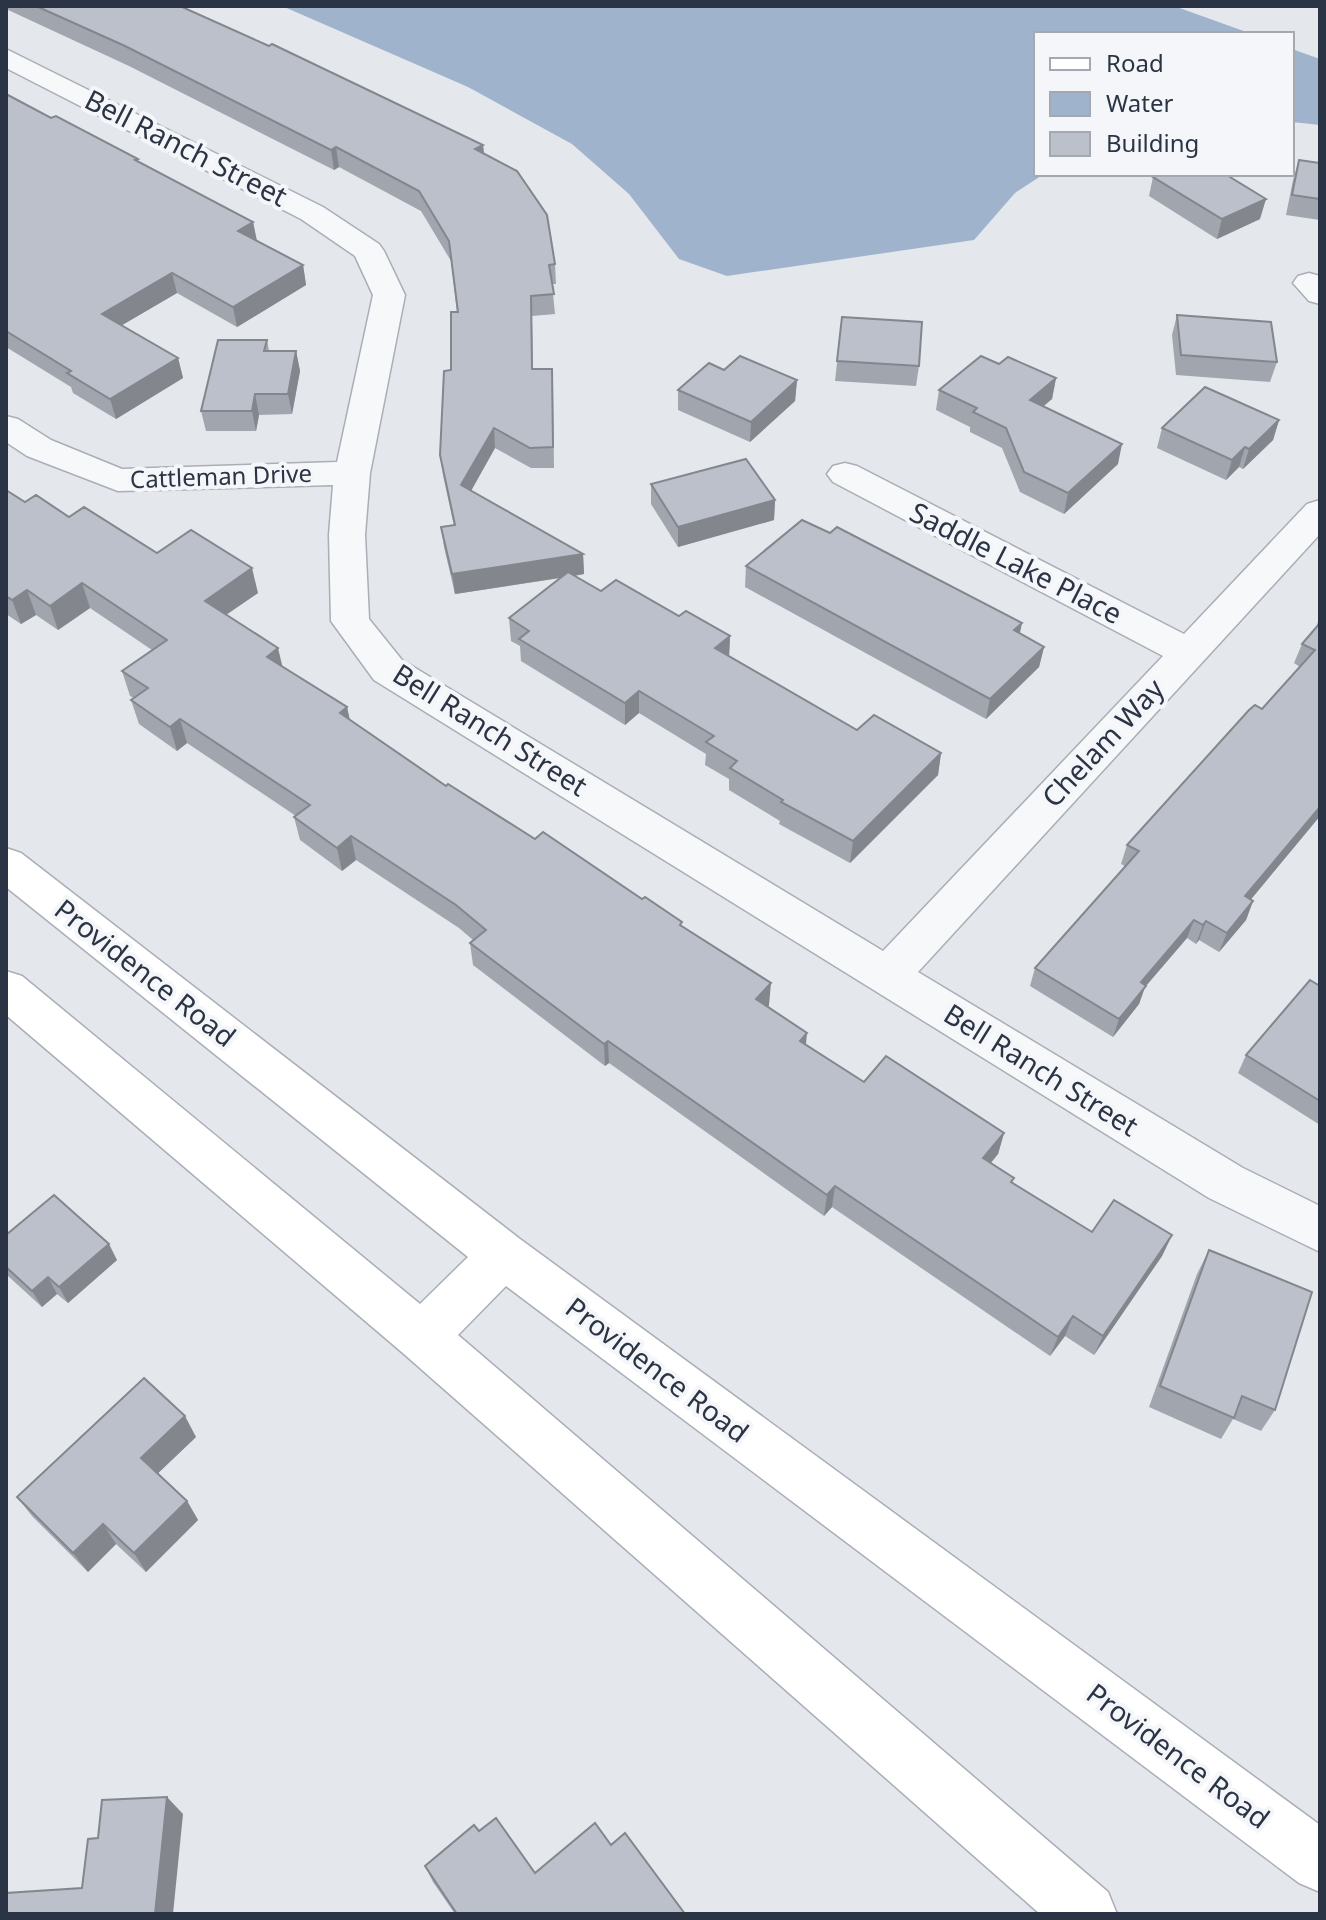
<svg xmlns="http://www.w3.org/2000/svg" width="1326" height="1920" viewBox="0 0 1326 1920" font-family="'Noto Sans',sans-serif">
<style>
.water{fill:#9fb4cc}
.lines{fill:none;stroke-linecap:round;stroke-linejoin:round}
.minor-casing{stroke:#a9aeb7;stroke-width:3}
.secondary-casing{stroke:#a9aeb7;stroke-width:3}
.minor{fill:#f7f8fa;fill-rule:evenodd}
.secondary{fill:#fff;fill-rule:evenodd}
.wall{fill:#a1a5ae}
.shaded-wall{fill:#83868d}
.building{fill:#bbc0ca;stroke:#83868d;stroke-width:2}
.labels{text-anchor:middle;stroke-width:8;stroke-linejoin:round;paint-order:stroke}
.far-street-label{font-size:24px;fill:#2b3445;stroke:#f4f6f9}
.street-label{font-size:28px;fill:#2b3445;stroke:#f4f6f9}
</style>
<rect width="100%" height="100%" fill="#e4e7ec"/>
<g class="water">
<path d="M282 6H1174L1252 34H1036V174H1044L1015 193 974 240 727 276 679 259 629 194 572 144 468 87Z"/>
<path d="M1292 49 1320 59V125L1292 122Z"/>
</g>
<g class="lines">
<defs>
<g id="minor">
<path d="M6 49 323 207 379 244 384 251 405 295 370 473 365 535 369 619 402 660 883 951 1163 656 833 482 827 474 833 466 845 463 857 466 1184 634 1307 504 1320 500V534L918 972 1243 1168 1320 1206V1252L1209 1198 374 680 331 621 329 535 333 485 118 491 27 456 6 442V416L18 419 51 440 122 469 337 462 373 295 355 256 301 219 6 68Z"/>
<path d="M1309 273 1320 276V304L1309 301 1293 283 1298 276Z"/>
</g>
<path id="secondary" d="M6 848 21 853 520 1239 1320 1825V1892L1299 1883 506 1286 458 1335 1108 1892 1117 1914H1040L404 1354 6 1015V971L22 976 420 1304 468 1257 6 887Z"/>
</defs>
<use href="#minor" class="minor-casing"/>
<use href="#secondary" class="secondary-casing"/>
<use href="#minor" class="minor"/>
<use href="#secondary" class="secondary"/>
</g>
<g class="wall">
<path d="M6 6H180L483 145 484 154 555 264 556 284H552L555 314 532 316 533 369 553 389 554 468H531L495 448 471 491 583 554 584 574 575 576 601 591 679 616 730 636 729 656 857 730 941 753 938 775 850 863 779 824 780 821 729 790V779L705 765 706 754 639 713 625 725 521 661 520 646 511 641 509 618 561 578 455 594 444 547 441 527 454 526 443 475 440 455 457 312 451 261 421 211 339 167 334 170 129 66 6 9Z"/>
<path d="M6 94 51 118 138 159V162L253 222 257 241 303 265 306 285 237 327 177 293 122 325 178 358 183 378 116 419 73 393 71 387 6 347Z"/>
<path d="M1299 160 1320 163V220L1286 215 1293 180Z"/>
<path d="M1153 177 1260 219 1217 239 1149 196Z"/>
<path d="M1177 315 1277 362 1270 382 1176 375 1172 335Z"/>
<path d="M842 317 919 366 916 386 835 381Z"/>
<path d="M267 340 269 351H296L300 371 292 414 259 415 256 431H206L201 411Z"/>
<path d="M999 364 1056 378 1052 399 1043 406 1118 464 1064 514 1020 492 1002 448 970 432V427L936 410 939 390Z"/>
<path d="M724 370 797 380 795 401 750 442 678 410V390Z"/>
<path d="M1279 420 1273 440 1243 469 1239 467 1226 480 1157 448 1162 428Z"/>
<path d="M651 484 775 500 774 520 678 547 651 504Z"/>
<path d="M6 490 25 502 69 517 258 593 226 615 282 666 347 707 350 720 446 786 682 926 769 1005 768 1007 806 1044 864 1082 1004 1133 998 1154 991 1163 1014 1178 1012 1183 1092 1232 1172 1235 1162 1256 1094 1355 1065 1336 1050 1356 832 1207 824 1216 609 1063 605 1066 473 965 470 943 473 940 459 928 356 860 342 871 300 840 294 817 296 816 187 743 177 751 139 724 131 700 134 698 130 696 122 671 152 650 90 608 58 630 36 615 21 624 6 614Z"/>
<path d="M746 566 1020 633 1044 647 1039 667 986 719 745 587Z"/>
<path d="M1320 615V816L1251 899 1253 901 1246 920 1219 952 1199 940 1196 944 1187 938 1145 987 1139 1004 1113 1037 1030 986 1035 968 1125 866 1121 864 1127 845 1262 709 1300 667 1294 663 1302 644 1316 628Z"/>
<path d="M1320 986V1125L1238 1073 1246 1055Z"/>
<path d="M6 1235 117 1260 68 1303 57 1294 42 1307 8 1276 6 1272Z"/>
<path d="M1209 1250 1275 1410 1261 1431 1233 1419 1221 1439 1149 1407 1197 1274Z"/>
<path d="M196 1437 158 1473 187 1501 198 1520 146 1572 116 1544 88 1572 32 1516 17 1497Z"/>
<path d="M479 1831 535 1873 611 1845 685 1914H455L433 1882 425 1866Z"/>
</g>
<g class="shaded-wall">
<path d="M483 145 485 165 475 149Z"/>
<path d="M336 147 339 167 334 170 331 150Z"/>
<path d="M1266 199 1260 219 1217 239 1222 219Z"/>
<path d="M253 222 257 242 238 231Z"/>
<path d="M303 265 306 285 237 327 233 307Z"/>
<path d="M172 273 177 293 107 334 102 314Z"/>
<path d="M296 351 300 371 292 414 288 394Z"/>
<path d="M178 358 183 378 116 419 110 399Z"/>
<path d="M1056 378 1052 399 1026 421 1030 400Z"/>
<path d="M797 380 795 401 750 442 751 422Z"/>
<path d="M255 394 259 415 256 431 252 411Z"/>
<path d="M1279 420 1273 440 1243 469 1249 449Z"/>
<path d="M494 428 495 448 463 505 461 485Z"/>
<path d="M1122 444 1118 464 1064 514 1068 493Z"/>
<path d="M1245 447 1239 467 1226 480 1232 460Z"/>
<path d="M775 500 774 520 678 547V527Z"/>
<path d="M583 554 584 574 455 594 452 574Z"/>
<path d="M252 568 258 593 211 625 205 601Z"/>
<path d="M82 583 90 608 58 630 50 606Z"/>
<path d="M27 590 36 615 21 624 12 600Z"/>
<path d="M1022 623 1018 643 1014 630Z"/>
<path d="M730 636 729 658 715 648Z"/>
<path d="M1044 647 1039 667 986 719 990 699Z"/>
<path d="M278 648 284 673 267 657Z"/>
<path d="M639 691V713L625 725V703Z"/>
<path d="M347 707 352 731 340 713Z"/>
<path d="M180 719 187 743 177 751 170 727Z"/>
<path d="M941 753 938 775 850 863 853 841Z"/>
<path d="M1320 807V816L1238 915 1245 896Z"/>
<path d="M351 836 356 860 342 871 337 848Z"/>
<path d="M1253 901 1246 920 1219 952 1227 933Z"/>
<path d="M1194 920 1187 938 1145 987 1139 1004 1113 1037 1119 1019 1141 982Z"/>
<path d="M1206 921 1199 940 1196 944 1203 925Z"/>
<path d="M771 983 769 1005 754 1022 756 999Z"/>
<path d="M807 1033 805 1055 800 1041Z"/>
<path d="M608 1041 609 1063 605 1066 604 1044Z"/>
<path d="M1004 1133 998 1154 977 1179 983 1158Z"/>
<path d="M835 1186 832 1207 824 1216 827 1195Z"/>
<path d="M1172 1235 1162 1256 1094 1355 1103 1336Z"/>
<path d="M109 1244 117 1260 68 1303 59 1287Z"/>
<path d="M48 1277 57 1294 42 1307 32 1291Z"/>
<path d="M1073 1316 1065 1336 1050 1356 1058 1337Z"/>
<path d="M185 1416 196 1437 153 1478 141 1458Z"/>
<path d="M187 1501 198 1520 146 1572 134 1553Z"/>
<path d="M103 1524 116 1544 88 1572 73 1553Z"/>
<path d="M167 1797 183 1814 173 1914H155Z"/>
</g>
<g class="building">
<path d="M36 6H180L269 46 272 44 483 145 475 149 517 171 547 215 555 264 549 265 554 294 531 296 532 369H552L553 447 530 448 494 428 461 485 583 554 452 574 441 527 455 525 440 455 444 371 451 370V312H458L449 241 419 191 336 147 331 150 125 46Z"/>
<path d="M6 94 51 118 56 116 138 159 135 160 253 222 238 231 303 265 233 307 172 273 102 314 178 358 110 399 67 373 71 371 6 331Z"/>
<path d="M1299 160 1320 163V199L1292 195Z"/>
<path d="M1159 174H1225L1266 199 1222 219 1153 177Z"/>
<path d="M1177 315 1271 322 1277 362 1181 355Z"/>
<path d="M842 317 922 322 919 366 837 361Z"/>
<path d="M218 340H267L264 351H296L288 394H255L252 411H201Z"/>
<path d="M740 356 797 380 751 422 678 390 709 363 724 370Z"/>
<path d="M981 356 999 364 1008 357 1056 378 1030 400 1122 444 1068 493 1024 472 1006 428 973 412 977 408 939 390Z"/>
<path d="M1205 387 1279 420 1249 449 1245 447 1232 460 1162 428Z"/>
<path d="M746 459 775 500 678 527 651 484Z"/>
<path d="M6 490 25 502 36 495 69 517 84 507 157 553 191 530 252 568 205 601 278 648 267 657 347 707 340 713 446 786 448 784 535 839 543 832 642 899 645 897 682 922 680 925 771 983 756 999 807 1033 800 1041 864 1082 886 1056 1004 1133 983 1158 1014 1178 1011 1182 1092 1232 1114 1200 1172 1235 1103 1336 1073 1316 1058 1337 835 1186 827 1195 608 1041 604 1044 470 943 486 930 456 905 351 836 337 848 294 817 310 805 180 719 170 727 131 700 148 688 122 671 167 640 82 583 50 606 27 590 12 600 6 596Z"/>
<path d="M802 520 830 533 837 527 1022 623 1014 630 1044 647 990 699 746 566Z"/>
<path d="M568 572 601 591 616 580 679 616 686 611 730 636 715 648 857 730 874 715 941 753 853 841 781 802 783 800 730 768 737 761 706 742 714 736 639 691 625 703 519 639 529 631 509 618Z"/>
<path d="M1320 623V807L1245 896 1253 901 1227 933 1206 921 1203 925 1194 920 1141 982 1146 986 1119 1019 1035 968 1139 851 1127 845 1249 710 1255 705 1262 709 1315 650 1302 644Z"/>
<path d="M1310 980 1320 986V1101L1246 1055Z"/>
<path d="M54 1195 109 1244 59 1287 48 1277 32 1291 6 1267V1235Z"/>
<path d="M1209 1250 1312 1292 1275 1410 1242 1396 1234 1418 1160 1386Z"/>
<path d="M144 1378 185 1416 141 1458 187 1501 134 1553 103 1524 73 1553 17 1497Z"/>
<path d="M167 1797 155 1914H6V1893L82 1888 88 1839 98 1838 102 1800Z"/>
<path d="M496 1818 535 1873 595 1823 611 1845 625 1833 685 1914H457L425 1866 474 1825 479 1831Z"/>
</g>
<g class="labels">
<g class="far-street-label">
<text transform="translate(221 477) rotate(-2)" y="8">Cattleman Drive</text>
</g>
<g class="street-label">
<text transform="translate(186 148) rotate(27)" y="10">Bell Ranch Street</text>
<text transform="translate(1016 563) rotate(27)" y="10">Saddle Lake Place</text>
<text transform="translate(490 730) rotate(32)" y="10">Bell Ranch Street</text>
<text transform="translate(1103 743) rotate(-47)" y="10">Chelam Way</text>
<text transform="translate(145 973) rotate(38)" y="10">Providence Road</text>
<text transform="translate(1041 1070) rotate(32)" y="10">Bell Ranch Street</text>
<text transform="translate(657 1370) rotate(37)" y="10">Providence Road</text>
<text transform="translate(1178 1756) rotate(37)" y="10">Providence Road</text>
</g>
</g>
<rect width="1326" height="1920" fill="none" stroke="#2b3445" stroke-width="16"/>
<rect x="1034" y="32" width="260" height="144" fill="#f4f6f9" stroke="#a4a8b1" stroke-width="2"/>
<rect x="1050" y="58" width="40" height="12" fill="#ffffff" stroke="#a4a8b1" stroke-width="2"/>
<text x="1106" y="72" font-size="24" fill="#2b3445">Road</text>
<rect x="1050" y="92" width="40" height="24" fill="#9fb4cc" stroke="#a4a8b1" stroke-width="2"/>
<text x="1106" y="112" font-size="24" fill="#2b3445">Water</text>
<rect x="1050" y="132" width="40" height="24" fill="#bbc0ca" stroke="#a4a8b1" stroke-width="2"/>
<text x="1106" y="152" font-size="24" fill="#2b3445">Building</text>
</svg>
